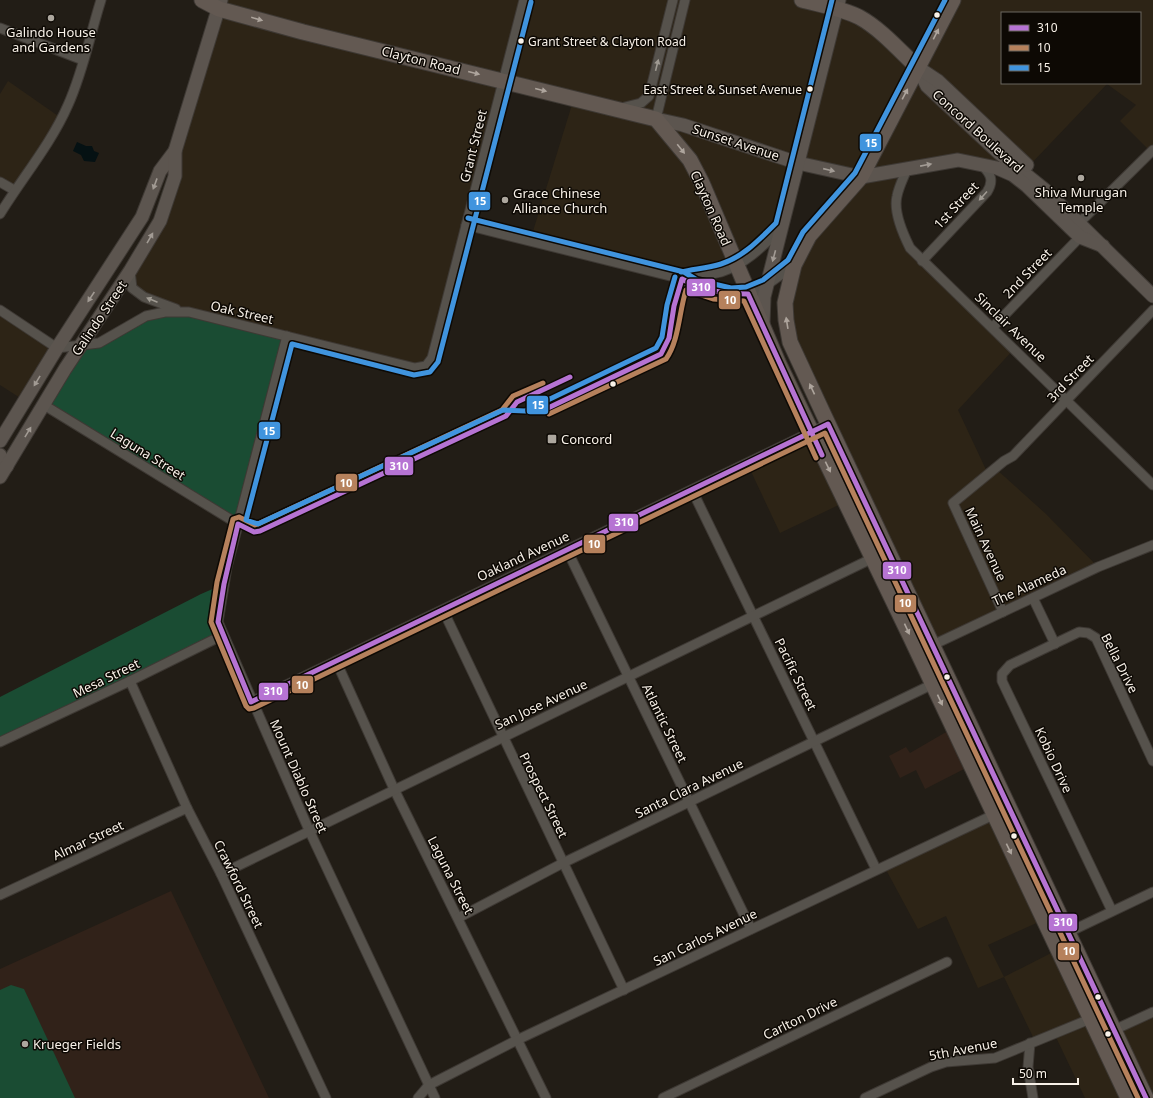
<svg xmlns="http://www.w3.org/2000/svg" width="1153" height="1098" viewBox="0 0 1153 1098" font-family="'Noto Sans',sans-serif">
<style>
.commercial{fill:#2d2416;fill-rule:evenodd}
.education{fill:#312219}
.green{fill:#1a4c33}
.water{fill:#051113}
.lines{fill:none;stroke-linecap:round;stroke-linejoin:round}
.street-casing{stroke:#3e3934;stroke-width:11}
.secondary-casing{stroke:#3e3934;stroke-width:15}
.primary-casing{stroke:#3e3934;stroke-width:17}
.street{stroke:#56524c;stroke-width:9}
.secondary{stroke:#5c554f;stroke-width:13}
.primary{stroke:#635952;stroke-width:15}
.bus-1-casing{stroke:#0d0904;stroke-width:8}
.bus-2-casing{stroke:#0d0904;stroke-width:8}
.bus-3-casing{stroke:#0d0904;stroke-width:8}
.bus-1{stroke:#b673d3;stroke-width:5}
.bus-2{stroke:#b6815c;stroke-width:5}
.bus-3{stroke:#4094de;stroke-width:5}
.oneway{fill:#aea59d}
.oneway2{fill:#9f9a92}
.oneway3{fill:#a29b94}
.bus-dot{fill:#f8f1e8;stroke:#0d0904;stroke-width:1.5}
.poi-dot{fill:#ada79e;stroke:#0d0904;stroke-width:1.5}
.labels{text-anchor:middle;stroke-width:3;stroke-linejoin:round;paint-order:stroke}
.bus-label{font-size:12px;fill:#f8f1e8;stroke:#0d0904;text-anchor:start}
.poi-label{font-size:13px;fill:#f8f1e8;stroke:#0d0904;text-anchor:start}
.street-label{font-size:13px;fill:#f8f1e8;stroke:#0d0904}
.line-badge{stroke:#0d0904;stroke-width:1.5}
.badge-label{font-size:11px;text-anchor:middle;font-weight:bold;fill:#fff}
</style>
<rect width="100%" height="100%" fill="#221d16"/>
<g class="commercial">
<path d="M221 0H839L918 68 953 0H1153V150L1151 152 1120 121 1136 105 1107 84 1028 167 968 161 907 169 896 197 903 235 1014 349 958 410 988 474 996 469 1046 514 1098 567 933 645 790 342 794 265 860 178 798 163 782 227 736 265 682 279 530 241 574 98 503 80 426 366 189 312 132 288 130 271 160 221ZM1002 13H1140V83H1002Z"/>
<path d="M8 81 61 118 14 190 0 182V94Z"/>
<path d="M0 310 57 348 25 401 0 385Z"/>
<path d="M811 432 845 502 780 533 747 463Z"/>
<path d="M993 814 1043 920 988 945 1004 977 1057 950 1128 1098H1085L1054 1033 1035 1041 1004 977 978 988 946 916 918 929 884 866Z"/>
<path d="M1153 1012V1098L1114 1030Z"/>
</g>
<g class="education">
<path d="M953 728 970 766 925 789 916 770 900 778 889 756 906 747 910 753Z"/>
<path d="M171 891 269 1098H0V969Z"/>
</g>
<g class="green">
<path d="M165 312 287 336 238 524 44 405 82 345 118 333Z"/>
<path d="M224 584 218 622 223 635 0 742V697L201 594Z"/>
<path d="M11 985 24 989 75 1098H0V990Z"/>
</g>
<path class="water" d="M77 142 86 146H92L94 151 99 153 95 162 84 161 81 155 73 151Z"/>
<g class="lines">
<defs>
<g id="street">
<path d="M0 28 83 60"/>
<path d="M621 108 641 103 649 96 673 0"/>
<path d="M656 119 685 0"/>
<path d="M907 169C904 177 899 186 897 196 893 212 903 234 910 248L1153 485"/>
<path d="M0 182 14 190"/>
<path d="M0 214C22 178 51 144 68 105 83 72 90 35 101 0"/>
<path d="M1079 223 1153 150"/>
<path d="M466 225 682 279C698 289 732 300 750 293 767 287 780 275 794 265"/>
<path d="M922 261 987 192C994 181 991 174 982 165"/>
<path d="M130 271 132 288 144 297 176 309"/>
<path d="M682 279C695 276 708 275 721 272 746 264 763 246 781 228"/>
<path d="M0 310 57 348 99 343 146 316 165 312H189L415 368 426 366 432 358 524 0"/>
<path d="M993 327 1080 237"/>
<path d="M287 336 227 567 218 622 309 830 435 1098"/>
<path d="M44 405 238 524"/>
<path d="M692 490 876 869"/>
<path d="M567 550 751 929"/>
<path d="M1033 598 1055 644"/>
<path d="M443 610 624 990"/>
<path d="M1003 612 953 503 1004 461 1013 456 1153 310"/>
<path d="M918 652 1098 567 1153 545"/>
<path d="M336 661 394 789 546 1098"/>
<path d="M130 681 187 808 221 874 326 1098"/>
<path d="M251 702 828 424"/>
<path d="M0 742 130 681 223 635"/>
<path d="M221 874 873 558"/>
<path d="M0 895 187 808"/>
<path d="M1112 911 1002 681V674L1010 665 1079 632 1088 633 1096 638 1153 761"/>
<path d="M458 918 563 863 933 684"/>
<path d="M1069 932 1153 892"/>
<path d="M1075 952 1074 965 1091 1005"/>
<path d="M1091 1019 1103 1025 1121 1065 1132 1075"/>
<path d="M1114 1030 1153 1012"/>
<path d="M1030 1043 1028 1067 1033 1098"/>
<path d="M418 1098 429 1085 517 1040 1008 808"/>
<path d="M663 1098 947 962"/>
<path d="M865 1098 931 1067 946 1062 995 1058 1090 1019"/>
</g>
<g id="secondary">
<path d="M918 68 927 86 999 153 1044 189 1153 296"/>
<path d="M920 69 938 81 1027 165"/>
<path d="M656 119 683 125 798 163 861 177 958 160 997 168 1013 175 1027 186 1080 237 1103 246"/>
<path d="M763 325 764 297 839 0"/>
<path d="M0 441 57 348 142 217 160 171 175 151"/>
<path d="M0 455 1 459 7 466"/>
<path d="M0 477 65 369 130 271 160 221 175 176V151L221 0"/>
</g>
<g id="primary">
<path d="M202 0 219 9 303 32 656 119 690 160 702 183 778 362 911 638 1128 1098"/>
<path d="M802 0C821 5 841 8 859 17 881 29 900 51 918 68"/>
<path d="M953 0 861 177 809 236 794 265 785 303 786 320 790 342 822 411 1146 1098"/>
</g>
</defs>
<use href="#street" class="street-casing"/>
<use href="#secondary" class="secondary-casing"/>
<use href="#primary" class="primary-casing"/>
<use href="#street" class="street"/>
<use href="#secondary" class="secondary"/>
<use href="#primary" class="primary"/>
<defs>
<g id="bus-1">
<path d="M570 377 517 402 506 416 260 531 254 532 238 524 224 584 218 622 251 702 828 424 1146 1098"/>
<path d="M548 408 661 354 669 338 674 306 682 279C703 291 724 294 748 294L822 455"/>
</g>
<g id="bus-2">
<path d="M543 383 513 396 502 410 258 524 255 525 239 517 233 519 217 582 211 622 246 706 249 709 254 708 825 433 1138 1098"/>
<path d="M549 414 666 359C679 341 679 312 686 290L713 299 744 301 816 458"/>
</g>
<g id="bus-3">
<path d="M531 2 438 362 430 372 414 375 292 344 246 520 258 524 503 410 525 411 656 348 662 337 667 305 675 277"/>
<path d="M468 218 684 272 697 280 731 288 746 287 763 280 788 260 803 232 855 173 945 0"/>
<path d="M681 272C694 269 708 268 721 264 743 257 759 240 776 223L832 0"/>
</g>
</defs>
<use href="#bus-1" class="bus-1-casing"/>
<use href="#bus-2" class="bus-2-casing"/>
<use href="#bus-3" class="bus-3-casing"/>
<use href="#bus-1" class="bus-1"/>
<use href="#bus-2" class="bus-2"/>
<use href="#bus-3" class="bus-3"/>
</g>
<defs><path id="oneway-solid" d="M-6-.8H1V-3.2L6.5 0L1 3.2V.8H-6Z"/></defs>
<g class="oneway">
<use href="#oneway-solid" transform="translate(257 19) rotate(16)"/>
<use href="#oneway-solid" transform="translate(936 34) rotate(-63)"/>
<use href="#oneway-solid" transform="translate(474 73) rotate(14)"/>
<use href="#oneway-solid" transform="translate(541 90) rotate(14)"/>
<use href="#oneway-solid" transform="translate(905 94) rotate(-62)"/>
<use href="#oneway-solid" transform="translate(681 149) rotate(51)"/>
<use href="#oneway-solid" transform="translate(787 323) rotate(-99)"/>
<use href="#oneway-solid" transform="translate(812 389) rotate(-115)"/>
<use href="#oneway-solid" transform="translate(828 467) rotate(64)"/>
<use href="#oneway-solid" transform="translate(907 629) rotate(65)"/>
<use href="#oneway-solid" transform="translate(940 700) rotate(65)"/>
<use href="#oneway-solid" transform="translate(1009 849) rotate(64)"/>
</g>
<g class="oneway2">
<use href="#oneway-solid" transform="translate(657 65) rotate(-76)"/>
<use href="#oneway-solid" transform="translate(983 196) rotate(132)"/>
<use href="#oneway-solid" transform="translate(152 300) rotate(-157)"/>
</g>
<g class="oneway3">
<use href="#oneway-solid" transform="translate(926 165) rotate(-11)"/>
<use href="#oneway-solid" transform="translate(829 170) rotate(13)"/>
<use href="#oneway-solid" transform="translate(155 184) rotate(110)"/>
<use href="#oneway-solid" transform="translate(150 238) rotate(-60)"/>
<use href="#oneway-solid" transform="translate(774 256) rotate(105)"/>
<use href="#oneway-solid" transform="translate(91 297) rotate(124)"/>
<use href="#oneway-solid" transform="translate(37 381) rotate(121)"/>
<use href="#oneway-solid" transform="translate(28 432) rotate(-59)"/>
</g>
<g class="bus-dot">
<circle cx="937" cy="15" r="3.5"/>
<circle cx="521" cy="41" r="3.5"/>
<circle cx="810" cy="89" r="3.5"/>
<circle cx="613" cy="384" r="3.5"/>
<circle cx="947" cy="677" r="3.5"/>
<circle cx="1014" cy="836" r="3.5"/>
<circle cx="1098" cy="997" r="3.5"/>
<circle cx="1108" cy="1034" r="3.5"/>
</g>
<g class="poi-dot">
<circle cx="51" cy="18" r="4"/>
<circle cx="1081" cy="178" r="4"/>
<circle cx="505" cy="200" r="4"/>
<rect x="547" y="434" width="10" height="10" rx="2"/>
<circle cx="25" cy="1044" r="4"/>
</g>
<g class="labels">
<g class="bus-label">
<text x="528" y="46">Grant Street &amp; Clayton Road</text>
<text x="802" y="94" text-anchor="end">East Street &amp; Sunset Avenue</text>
</g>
<g class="poi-label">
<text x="51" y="37" text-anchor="middle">Galindo House<tspan x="51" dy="15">and Gardens</tspan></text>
<text x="1081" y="197" text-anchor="middle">Shiva Murugan<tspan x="1081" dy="15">Temple</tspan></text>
<text x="513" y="198">Grace Chinese<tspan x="513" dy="15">Alliance Church</tspan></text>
<text x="561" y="444">Concord</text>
<text x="33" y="1049">Krueger Fields</text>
</g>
<g class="street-label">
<text transform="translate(421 60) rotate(14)" y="5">Clayton Road</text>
<text transform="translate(978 131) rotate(42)" y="5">Concord Boulevard</text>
<text transform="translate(736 142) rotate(18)" y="5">Sunset Avenue</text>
<text transform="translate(473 146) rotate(-76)" y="5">Grant Street</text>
<text transform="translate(956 205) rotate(-47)" y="5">1st Street</text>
<text transform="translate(711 208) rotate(66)" y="5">Clayton Road</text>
<text transform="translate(1027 273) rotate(-46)" y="5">2nd Street</text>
<text transform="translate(242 312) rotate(13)" y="5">Oak Street</text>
<text transform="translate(99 318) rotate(-56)" y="5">Galindo Street</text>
<text transform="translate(1011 327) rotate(44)" y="5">Sinclair Avenue</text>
<text transform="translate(1070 378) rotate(-46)" y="5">3rd Street</text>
<text transform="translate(148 454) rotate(32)" y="5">Laguna Street</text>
<text transform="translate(986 544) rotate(65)" y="5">Main Avenue</text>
<text transform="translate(523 556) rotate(-25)" y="5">Oakland Avenue</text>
<text transform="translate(1029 585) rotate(-25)" y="5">The Alameda</text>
<text transform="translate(1120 663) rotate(63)" y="5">Bella Drive</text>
<text transform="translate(796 674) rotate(64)" y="5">Pacific Street</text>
<text transform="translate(106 678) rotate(-26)" y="5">Mesa Street</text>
<text transform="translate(541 704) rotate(-25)" y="5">San Jose Avenue</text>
<text transform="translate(665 723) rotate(64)" y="5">Atlantic Street</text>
<text transform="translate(1054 760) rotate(65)" y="5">Kobio Drive</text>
<text transform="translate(299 776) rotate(66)" y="5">Mount Diablo Street</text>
<text transform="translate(689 788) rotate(-26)" y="5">Santa Clara Avenue</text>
<text transform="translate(544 795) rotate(64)" y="5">Prospect Street</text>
<text transform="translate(88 840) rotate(-25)" y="5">Almar Street</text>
<text transform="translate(451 875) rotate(63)" y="5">Laguna Street</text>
<text transform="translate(239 884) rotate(64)" y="5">Crawford Street</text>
<text transform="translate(705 937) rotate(-26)" y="5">San Carlos Avenue</text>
<text transform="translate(800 1018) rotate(-26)" y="5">Carlton Drive</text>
<text transform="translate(963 1049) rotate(-11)" y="5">5th Avenue</text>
</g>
</g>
<g class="line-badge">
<rect x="859" y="133" width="23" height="19" rx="4" fill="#4094de"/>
<rect x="468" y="191" width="23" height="20" rx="4" fill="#4094de"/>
<rect x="686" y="278" width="30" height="19" rx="4" fill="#b673d3"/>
<rect x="718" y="290" width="23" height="20" rx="4" fill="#b6815c"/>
<rect x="526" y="395" width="23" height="20" rx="4" fill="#4094de"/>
<rect x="258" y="421" width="23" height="19" rx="4" fill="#4094de"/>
<rect x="384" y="456" width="30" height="20" rx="4" fill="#b673d3"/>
<rect x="335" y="473" width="23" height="19" rx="4" fill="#b6815c"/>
<rect x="608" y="513" width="31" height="19" rx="4" fill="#b673d3"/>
<rect x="583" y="534" width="23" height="20" rx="4" fill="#b6815c"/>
<rect x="882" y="561" width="30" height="19" rx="4" fill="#b673d3"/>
<rect x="894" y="594" width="23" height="19" rx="4" fill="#b6815c"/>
<rect x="291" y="675" width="23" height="19" rx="4" fill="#b6815c"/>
<rect x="258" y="682" width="31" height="19" rx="4" fill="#b673d3"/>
<rect x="1048" y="913" width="30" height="19" rx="4" fill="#b673d3"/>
<rect x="1057" y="942" width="23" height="19" rx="4" fill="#b6815c"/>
</g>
<g class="badge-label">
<text x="871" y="147">15</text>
<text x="480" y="205">15</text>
<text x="701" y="291">310</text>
<text x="730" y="304">10</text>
<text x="538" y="409">15</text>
<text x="269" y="435">15</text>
<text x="399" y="470">310</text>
<text x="346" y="487">10</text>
<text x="624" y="526">310</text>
<text x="594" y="548">10</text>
<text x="897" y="574">310</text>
<text x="905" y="607">10</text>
<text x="302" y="689">10</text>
<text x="273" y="695">310</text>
<text x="1063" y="926">310</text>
<text x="1069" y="955">10</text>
</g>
<rect x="1001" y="12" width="140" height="72" fill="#0d0904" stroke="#6b665f"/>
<rect x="1009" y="25" width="20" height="6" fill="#b673d3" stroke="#6b665f"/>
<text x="1037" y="32" font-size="12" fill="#f8f1e8">310</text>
<rect x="1009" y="45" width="20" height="6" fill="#b6815c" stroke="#6b665f"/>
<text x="1037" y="52" font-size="12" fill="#f8f1e8">10</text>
<rect x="1009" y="65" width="20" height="6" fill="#4094de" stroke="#6b665f"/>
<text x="1037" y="72" font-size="12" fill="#f8f1e8">15</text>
<path d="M1013 1078v6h65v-6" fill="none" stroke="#f8f1e8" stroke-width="2"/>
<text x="1019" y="1078" font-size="12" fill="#f8f1e8" stroke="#0d0904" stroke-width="3" paint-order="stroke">50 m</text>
</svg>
